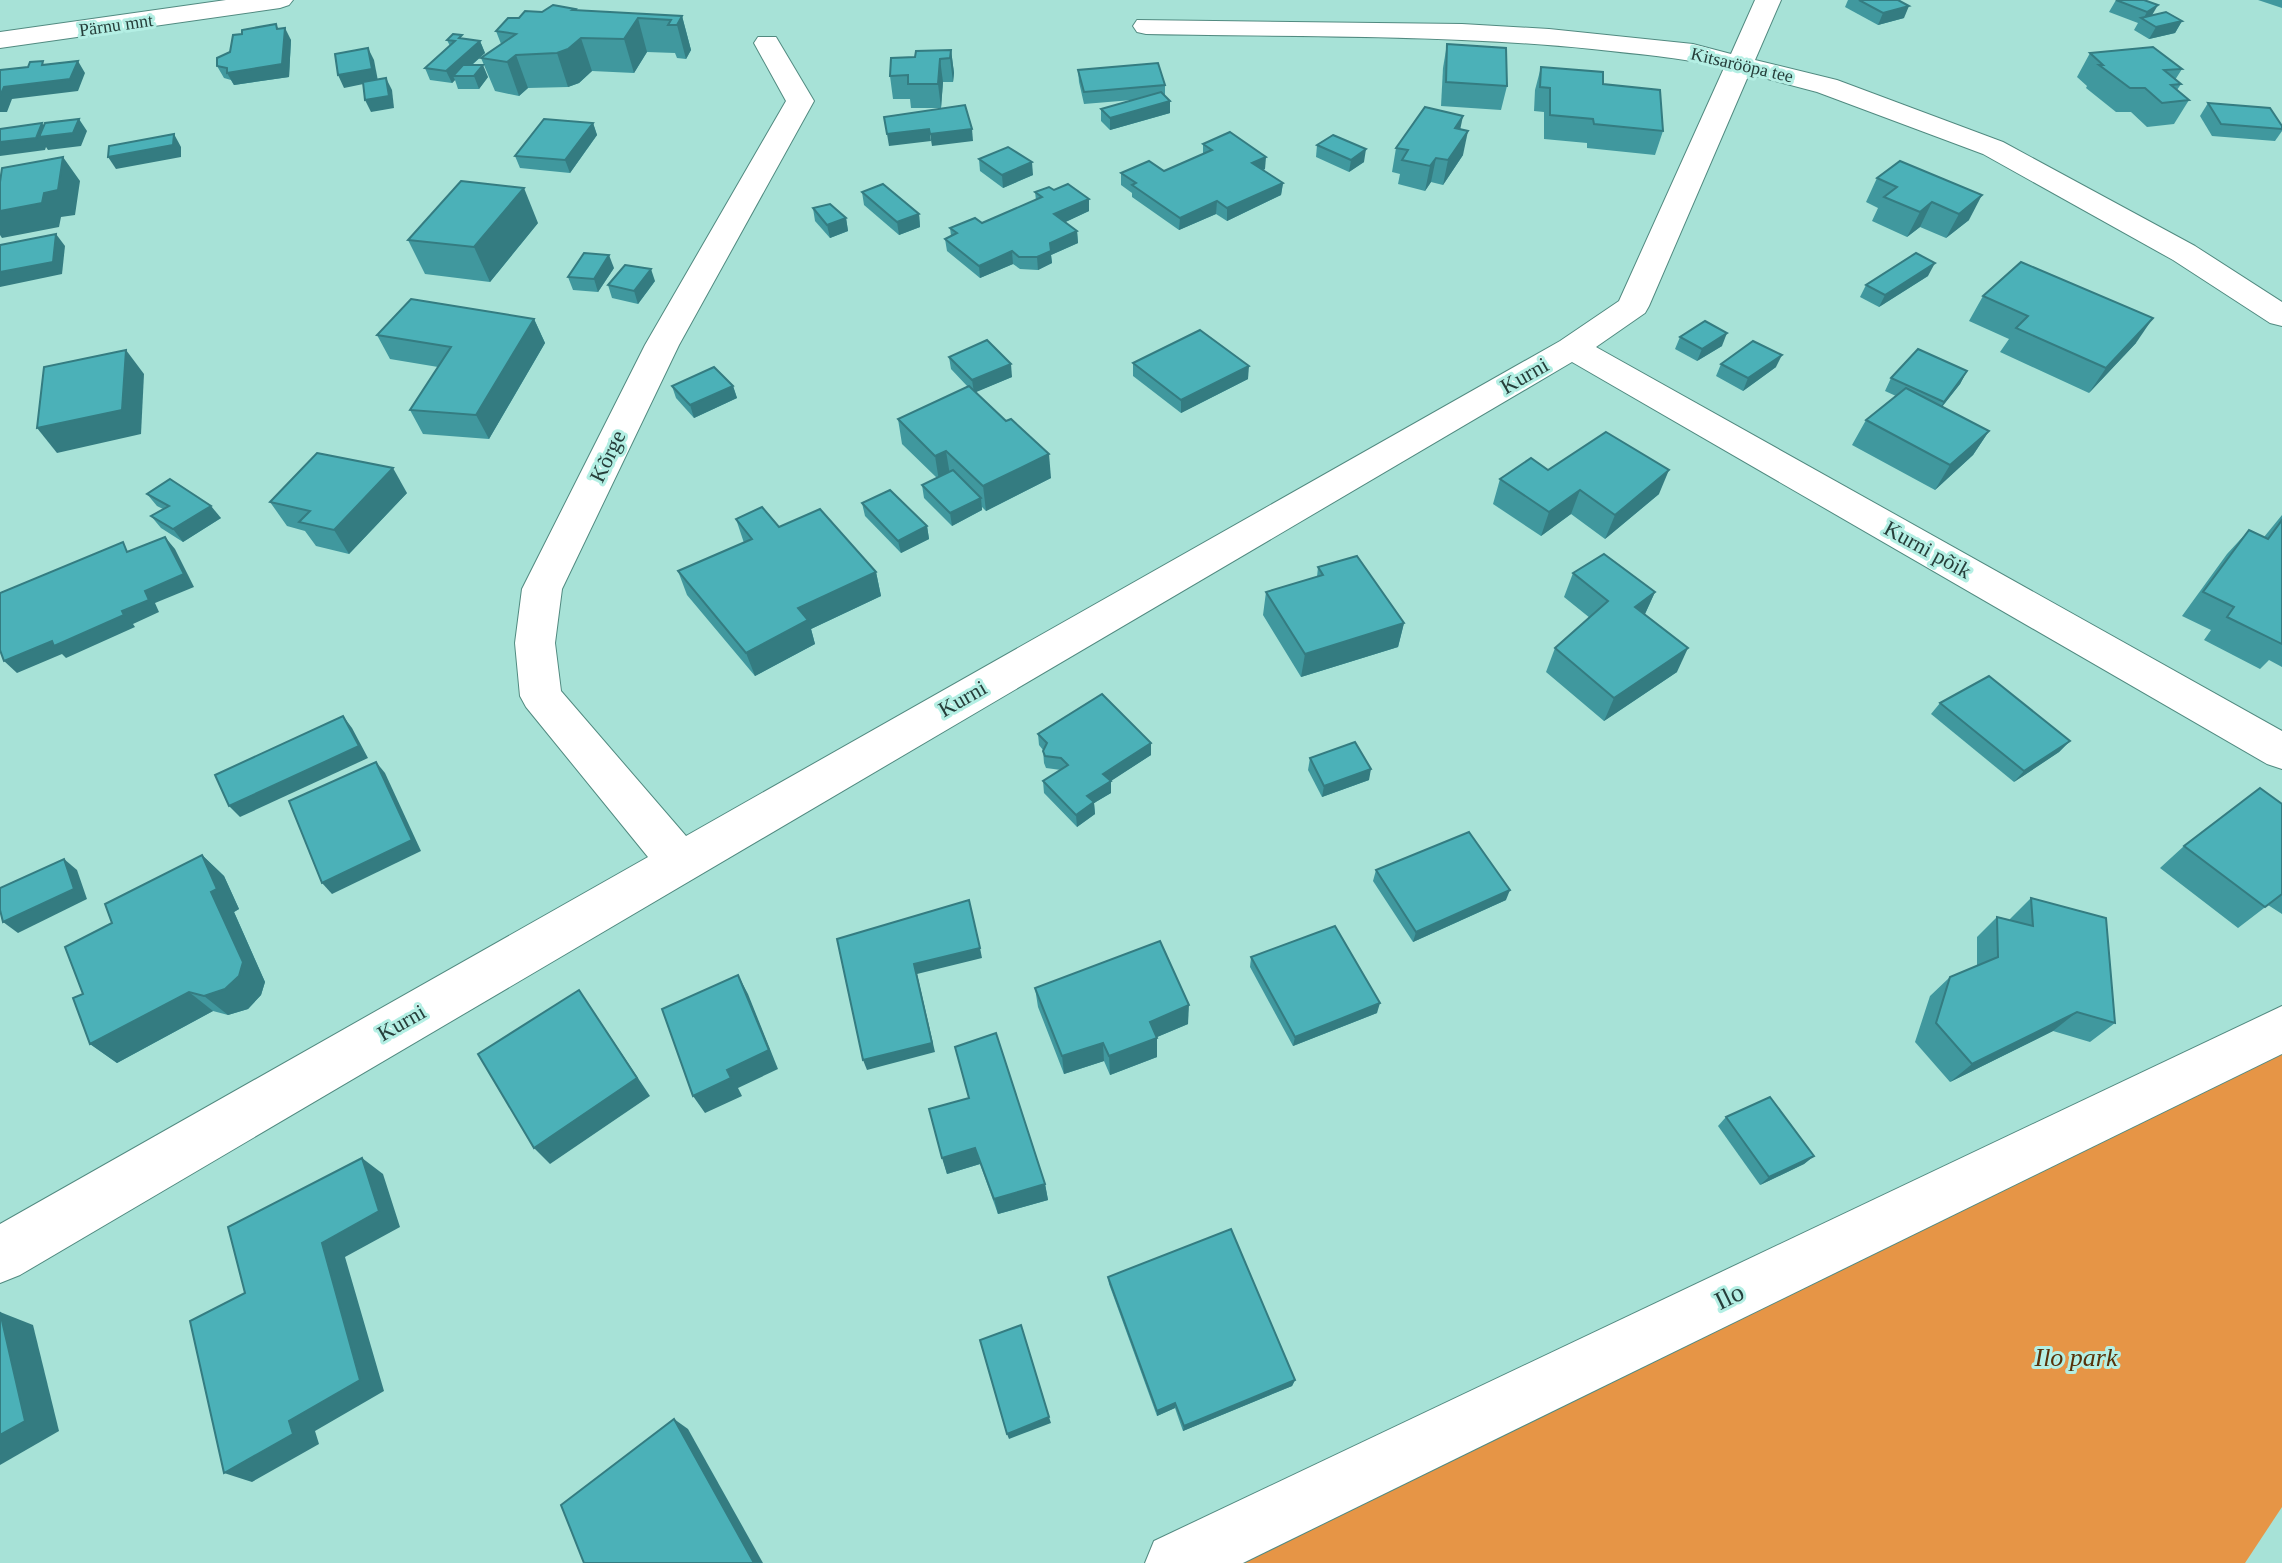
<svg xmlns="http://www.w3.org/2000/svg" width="2282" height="1563" viewBox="0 0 2282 1563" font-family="Georgia,serif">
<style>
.green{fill:#e69546}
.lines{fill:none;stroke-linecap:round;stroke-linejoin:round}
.street-casing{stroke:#518a80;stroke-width:2}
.secondary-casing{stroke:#518a80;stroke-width:2}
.street{fill:#fff;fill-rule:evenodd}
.secondary{fill:#fff;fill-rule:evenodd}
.wall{fill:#40989e}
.shaded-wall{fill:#347c81}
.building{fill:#4bb1b8;stroke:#347c81;stroke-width:2}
.labels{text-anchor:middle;stroke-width:6;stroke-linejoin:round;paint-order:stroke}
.far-street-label{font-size:18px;fill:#263e3a;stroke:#b4efe4}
.street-label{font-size:22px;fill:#263e3a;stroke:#b4efe4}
.near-street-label{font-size:26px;fill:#263e3a;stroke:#b4efe4}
.near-park-label{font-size:26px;font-style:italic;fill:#573109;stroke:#b4efe4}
</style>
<rect width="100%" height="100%" fill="#a7e2d7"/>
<path class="green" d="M2282 1029V1507L2245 1563H1178Z"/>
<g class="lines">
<defs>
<g id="street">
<path d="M1755 0H1781L1755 60 1837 80 2003 142 2195 246 2282 302V326L2270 323 2173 260 1983 154 1817 92 1749 74 1649 306 1645 313 1596 347 2282 731V769L2267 764 1572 362 20 1275 0 1283V1224L648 857 526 707 520 696 515 643 522 589 645 345 786 101 754 43 758 37H776L814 101 679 345 562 589 555 643 561 691 686 836 1560 341 1619 301 1724 68C1681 57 1636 54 1592 49 1444 34 1294 37 1146 34L1137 32 1133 26 1137 20 1462 24 1549 29 1693 44 1731 54Z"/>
<path d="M2282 1006V1054L1243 1563H1145L1154 1541Z"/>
</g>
<path id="secondary" d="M226 0H293L289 5 280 8 0 48V32Z"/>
</defs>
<use href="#street" class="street-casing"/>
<use href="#secondary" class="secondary-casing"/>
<use href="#street" class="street"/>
<use href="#secondary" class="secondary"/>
</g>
<g class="wall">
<path d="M1848 0H1898L1904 18 1878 25 1845 7Z"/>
<path d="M2116 0H2144L2152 16 2182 21 2175 33 2149 39 2134 30 2138 23 2109 12Z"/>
<path d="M2258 0H2282V8Z"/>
<path d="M576 11 682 16 691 50 686 59 677 58 675 53 647 52 634 73 592 71 579 83 568 87 528 88 519 96 495 91 481 58 501 44 496 31 519 18 542 12Z"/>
<path d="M276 24 278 29 291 40 289 77 234 85 231 80 224 78 217 66 230 52 242 34Z"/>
<path d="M463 39 480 41 485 53 472 65 488 77 479 89H458L455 80 452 83 430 80 425 68 450 46 447 40Z"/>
<path d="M1447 44 1507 86 1501 110 1441 106 1443 68Z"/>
<path d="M951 50 954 73 953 82H943L941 108H911L910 99H893L890 76 915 57Z"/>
<path d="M2090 53 2182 69 2175 80 2181 84 2177 90 2189 100 2174 124 2147 127 2131 112H2116L2086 88 2087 86 2077 77Z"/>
<path d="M1541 67 1603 84 1663 131 1655 155 1587 148V143L1544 139V112L1534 111 1535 90Z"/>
<path d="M1078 70 1165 85V96L1170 101V113L1110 130 1101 121V109L1132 100 1084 104 1079 82Z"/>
<path d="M2208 103 2282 126V131L2275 141 2212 136 2200 116Z"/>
<path d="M593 123 597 135 570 173 520 168 515 156Z"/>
<path d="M1460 129 1463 155 1443 185 1431 182 1425 191 1398 184 1400 174 1392 172 1396 148Z"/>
<path d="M1203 144 1265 169 1263 170 1283 183 1281 195 1227 221 1216 214 1179 230 1132 197V193L1121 185V173L1164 171 1203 154Z"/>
<path d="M1317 145 1364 162 1349 172 1316 157Z"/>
<path d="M979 159 1033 175 1003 188 980 171Z"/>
<path d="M1900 161 1969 220 1946 238 1920 227 1907 237 1872 221 1878 208 1866 202 1877 178Z"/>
<path d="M1054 190 1089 199V211L1065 222 1077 231 1078 243 1051 255 1052 263 1038 270 1020 269 1013 264 980 278 947 251 945 239 951 236 950 228 982 223 1036 200 1035 192Z"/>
<path d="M862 192 919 214 920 227 899 235 864 205Z"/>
<path d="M813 208 846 218 848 231 830 238 815 221Z"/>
<path d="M538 223 490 282 425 274 408 240Z"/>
<path d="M614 268 598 292 573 290 568 277Z"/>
<path d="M1928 276 1879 307 1860 297 1866 285Z"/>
<path d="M655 281 638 304 612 298 608 285Z"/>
<path d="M1983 296 2136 343 2089 393 2000 352 2009 339 1969 321Z"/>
<path d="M534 319 545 343 489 439 423 434 410 410 438 367 390 359 377 335Z"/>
<path d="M1680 337 1722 346 1697 361 1675 349Z"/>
<path d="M949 357 1012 377 975 392 1051 478 986 511 982 507V510L952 526 924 498 922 485 937 478 902 444 898 419 968 387 951 369Z"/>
<path d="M1133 363 1248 379 1181 413 1133 376Z"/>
<path d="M1721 364 1776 367 1743 391 1716 376Z"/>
<path d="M1967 371 1960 384 1942 407 1989 431 1973 455 1935 490 1852 445 1866 420 1896 396 1885 391 1891 378Z"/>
<path d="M672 386H733L737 398 694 418 676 398Z"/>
<path d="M1548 470 1659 494 1605 539 1571 514 1541 536 1493 504 1500 479Z"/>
<path d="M407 493 349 554 316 546 305 531 287 526 270 502Z"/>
<path d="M147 494 221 518 183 542 161 528 151 516 163 509 157 506Z"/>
<path d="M862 503 927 526 929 539 901 553 865 516Z"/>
<path d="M2282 515V667L2269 660 2260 669 2204 640 2211 630 2182 616 2227 554 2249 530 2264 537Z"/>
<path d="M736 519 779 527 876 572 881 596 811 629 815 644 755 676 687 595 678 571 744 543Z"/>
<path d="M1318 567 1404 623 1398 647 1301 677 1263 615 1266 592 1317 577Z"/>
<path d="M1573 573 1655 592 1645 614 1677 672 1604 721 1546 672 1555 648 1590 618 1564 597Z"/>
<path d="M1940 703 2070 741 2059 752 2014 782 1931 714Z"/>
<path d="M1038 734 1151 755 1110 781 1111 793 1094 803 1095 814 1077 827 1044 793 1043 781 1061 770 1046 768 1044 763 1043 750 1039 745Z"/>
<path d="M1310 758 1369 780 1322 797 1308 770Z"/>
<path d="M2282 804V914L2268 905 2238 928 2160 868 2184 846Z"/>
<path d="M202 855 224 876 239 909 234 912 265 982 261 995 248 1009 228 1015 213 1011 117 1063 90 1044 112 923Z"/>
<path d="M1376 870 1506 900 1413 942 1373 881Z"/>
<path d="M2031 898 2115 1023 2090 1042 2053 1031 1950 1082 1915 1042 1930 996 1950 977 1977 966V937L1997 917 2010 920V919Z"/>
<path d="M1251 957 1377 1013 1293 1046 1250 967Z"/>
<path d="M1035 988 1188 1024 1157 1037V1057L1110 1075 1104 1061 1064 1074 1038 1007Z"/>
<path d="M929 1109 1045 1184 1048 1200 998 1214 980 1164 947 1174Z"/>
<path d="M1726 1117 1814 1156 1804 1164 1760 1185 1718 1126Z"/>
<path d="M1108 1277 1295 1380 1292 1386 1183 1431 1175 1408 1157 1416 1109 1284Z"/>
</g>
<g class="shaded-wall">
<path d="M2158 5 2151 17 2143 19 2147 12Z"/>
<path d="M1909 6 1904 18 1878 25 1883 13Z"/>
<path d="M682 16 691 50 686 59 677 25Z"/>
<path d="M638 18 647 52 634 73 624 39Z"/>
<path d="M2182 21 2175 33 2149 39 2156 27Z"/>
<path d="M285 28 291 40 289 77 234 85 227 73Z"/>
<path d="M581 38 592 71 579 83 568 87 557 53Z"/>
<path d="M480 41 485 53 459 76H453L455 80 452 83 446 71Z"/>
<path d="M368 48 374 60 378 81 344 88 338 75Z"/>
<path d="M951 50 954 73 953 82 950 58Z"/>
<path d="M516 55 528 88 519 96 507 62Z"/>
<path d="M940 59 943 82 941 108 938 84Z"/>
<path d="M78 61 85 73 78 91 12 99 7 112H0V96L4 87Z"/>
<path d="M483 65 488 77 479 89 474 76Z"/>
<path d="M386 78 392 90 394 108 371 112 365 100Z"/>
<path d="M1170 101V113L1110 130V118Z"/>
<path d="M1463 116 1458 140 1455 128Z"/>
<path d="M79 119 87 131 81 146 48 150 46 147 45 150 0 156V142L42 123 50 136Z"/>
<path d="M593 123 597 135 570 173 565 160Z"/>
<path d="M929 129 931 141 889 146 887 134Z"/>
<path d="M972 129 973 141 932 146 930 134Z"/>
<path d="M1468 131 1463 155 1443 185 1448 160Z"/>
<path d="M174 134 181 147V157L116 169 108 157Z"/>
<path d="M1366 149 1364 162 1349 172 1351 160Z"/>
<path d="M63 157 80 181 75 215 61 217 59 227 2 238 0 235V211Z"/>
<path d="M1266 157 1265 169 1251 175 1252 163Z"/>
<path d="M1436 158 1431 182 1425 191 1430 166Z"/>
<path d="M1032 162 1033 175 1003 188 1002 175Z"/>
<path d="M1283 183 1281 195 1227 221V208Z"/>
<path d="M524 188 538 223 490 282 474 247Z"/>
<path d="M1982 195 1969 220 1946 238 1959 214Z"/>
<path d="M1089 199V211L1055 227 1054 214Z"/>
<path d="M1217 201 1216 214 1179 230 1180 218Z"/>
<path d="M1932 202 1920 227 1907 237 1920 212Z"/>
<path d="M919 214 920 227 899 235 897 222Z"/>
<path d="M846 218 848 231 830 238 827 225Z"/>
<path d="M1077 231 1078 243 1051 255 1052 263 1038 270 1037 257 1050 243Z"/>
<path d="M56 234 65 246 62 274 0 287V272Z"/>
<path d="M1012 251 1013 264 980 278 979 266Z"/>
<path d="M609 255 614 268 598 292 594 279Z"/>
<path d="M1935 263 1928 276 1879 307 1885 295Z"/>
<path d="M651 269 655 281 638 304 634 291Z"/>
<path d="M2153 318 2136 343 2089 393 2106 368Z"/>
<path d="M534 319 545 343 489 439 476 415Z"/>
<path d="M1727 333 1722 346 1697 361 1702 349Z"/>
<path d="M126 350 144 374 141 434 57 453 37 428Z"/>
<path d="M1782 355 1776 367 1743 391 1748 378Z"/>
<path d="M1011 364 1012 377 974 393 972 380Z"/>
<path d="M1249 366 1248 379 1181 413V400Z"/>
<path d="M1967 371 1960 384 1936 414 1944 402Z"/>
<path d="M733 386 737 398 694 418 690 405Z"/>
<path d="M1989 431 1973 455 1935 490 1950 465Z"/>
<path d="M946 451 950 475 939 481 935 456Z"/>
<path d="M1049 454 1051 478 986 511 983 486Z"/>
<path d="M393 468 407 493 349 554 334 530Z"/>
<path d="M1669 470 1659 494 1605 539 1615 515Z"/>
<path d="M1580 490 1571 514 1541 536 1549 512Z"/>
<path d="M981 498 982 510 952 526 950 513Z"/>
<path d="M211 506 221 518 183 542 173 529Z"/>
<path d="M927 526 929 539 901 553 898 541Z"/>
<path d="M165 537 175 549 194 587 155 603 159 612 133 624 135 627 66 658 62 654 17 673 4 661 122 611 145 591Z"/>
<path d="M876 572 881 596 811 629 815 644 755 676 746 653 798 608Z"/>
<path d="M1655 592 1644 616 1635 607Z"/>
<path d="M1404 623 1398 647 1301 677 1305 654Z"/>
<path d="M1688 648 1677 672 1604 721 1614 698Z"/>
<path d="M343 716 352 728 368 758 240 817 229 806Z"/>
<path d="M2070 741 2059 752 2014 782 2024 771Z"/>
<path d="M1151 743V755L1105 785 1111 781V793L1094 803 1095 814 1077 827 1076 815 1087 796 1103 774Z"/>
<path d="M376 762 385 773 421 851 332 894 322 883Z"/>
<path d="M1371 769 1369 780 1322 797 1324 786Z"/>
<path d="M202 855 224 876 239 909 234 912 265 982 261 995 248 1009 228 1015 204 996Z"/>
<path d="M64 859 77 870 87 899 18 933 3 922Z"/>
<path d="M1510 890 1506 900 1413 942 1416 932Z"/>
<path d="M980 948 982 958 917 974 935 1052 867 1070 863 1060 914 964Z"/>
<path d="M738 975 748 994 778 1069 738 1088 742 1096 705 1113 693 1096 727 1070Z"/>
<path d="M579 990 650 1096 550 1164 534 1148Z"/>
<path d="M189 992 213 1011 117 1063 90 1044Z"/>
<path d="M1380 1003 1377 1013 1293 1046 1295 1037Z"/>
<path d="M1189 1005 1188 1024 1150 1040V1022Z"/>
<path d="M2077 1012 2053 1031 1950 1082 1972 1064Z"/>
<path d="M1157 1038V1057L1110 1075 1109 1056Z"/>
<path d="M1103 1043 1104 1061 1064 1074 1062 1056Z"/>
<path d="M975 1148 980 1164 947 1174 942 1158Z"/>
<path d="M1814 1156 1804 1164 1760 1185 1769 1177Z"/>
<path d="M362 1158 383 1174 400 1227 345 1257 384 1391 315 1431 319 1444 252 1482 224 1473 289 1421 322 1243Z"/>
<path d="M1045 1184 1048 1200 998 1214 994 1199Z"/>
<path d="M0 1312 33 1325 59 1431 0 1465Z"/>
<path d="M1295 1380 1292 1386 1183 1431 1184 1426Z"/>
<path d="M1175 1403V1408L1157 1416V1411Z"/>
<path d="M1049 1417 1051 1423 1009 1439 1007 1434Z"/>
<path d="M674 1419 688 1429 763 1563H754Z"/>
</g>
<g class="building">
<path d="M1859 0H1898L1909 6 1883 13Z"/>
<path d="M2116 0H2144L2158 5 2147 12Z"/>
<path d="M553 5 575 9 573 10 682 16 677 25H668L671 20 638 18 624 39 581 38 568 49 557 53 516 55 507 62 481 58 516 34 496 31 508 18H519L525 11 542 12Z"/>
<path d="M2166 12 2182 21 2156 27 2141 18Z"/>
<path d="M276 24 277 29 285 28 282 64 227 73V68L217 66V58L230 52 233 35 242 34V30Z"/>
<path d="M453 34 462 35 459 38 480 41 446 71 425 68 455 41 447 40Z"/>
<path d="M1447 44 1506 48 1507 86 1446 82Z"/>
<path d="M2153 47 2182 69 2164 70 2181 84 2171 85 2189 100 2162 103 2145 88H2130L2099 65H2103L2090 53Z"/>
<path d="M368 48 372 69 338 75 335 54Z"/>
<path d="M951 50 950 58 940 59 938 84H908V75L890 76 891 58 915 57 916 51Z"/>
<path d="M43 61 42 65 78 61 70 79 4 87 0 96V70L28 67 30 62Z"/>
<path d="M1158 63 1165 85 1084 92 1078 70Z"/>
<path d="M463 65H483L474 76H453Z"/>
<path d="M1541 67 1603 72V84L1660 90 1663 131 1594 124 1593 119 1550 115V88L1540 87Z"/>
<path d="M386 78 389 96 365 100 363 82Z"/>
<path d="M1161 92 1170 101 1110 118 1101 109Z"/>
<path d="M2208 103 2270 108 2282 126V129L2221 124Z"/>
<path d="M965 105 972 129 930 134 929 129 887 134 884 117Z"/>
<path d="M1425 107 1463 116 1455 128 1468 131 1448 160 1436 158 1430 166 1402 160 1408 150 1396 148Z"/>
<path d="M79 119 73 133 39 137 45 123Z"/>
<path d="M544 119 593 123 565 160 515 156Z"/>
<path d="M42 123 36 138 0 142V129Z"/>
<path d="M1230 132 1266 157 1252 163 1283 183 1227 208 1217 201 1180 218 1132 185 1136 183 1121 173 1149 161 1164 171 1212 150 1203 144Z"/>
<path d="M174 134 173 145 108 157 109 146Z"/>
<path d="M1333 135 1366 149 1351 160 1317 145Z"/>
<path d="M1008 147 1032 162 1002 175 979 159Z"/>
<path d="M63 157 58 190 44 193 42 203 0 211V182L2 168Z"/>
<path d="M1900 161 1982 195 1959 214 1932 202 1920 212 1884 197 1897 187 1877 178Z"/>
<path d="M461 181 524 188 474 247 408 240Z"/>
<path d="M883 184 919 214 897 222 862 192Z"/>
<path d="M1068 184 1089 199 1054 214 1077 231 1050 243 1051 251 1037 257H1019L1012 251 979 266 945 239 957 233 950 228 975 218 982 223 1042 197 1035 192 1049 187 1054 190Z"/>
<path d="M830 204 846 218 827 225 813 208Z"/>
<path d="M56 234 53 262 0 272V245Z"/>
<path d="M584 253 609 255 594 279 568 277Z"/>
<path d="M1916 253 1935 263 1885 295 1866 285Z"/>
<path d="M2021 262 2153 318 2106 368 2016 328 2028 316 1983 296Z"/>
<path d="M625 265 651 269 634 291 608 285Z"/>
<path d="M411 299 534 319 476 415 410 410 451 347 377 335Z"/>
<path d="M1705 321 1727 333 1702 349 1680 337Z"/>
<path d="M1200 330 1249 366 1181 400 1133 363Z"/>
<path d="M987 340 1011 364 972 380 949 357Z"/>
<path d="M1753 341 1782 355 1748 378 1721 364Z"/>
<path d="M1918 349 1967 371 1944 402 1891 378Z"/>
<path d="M126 350 122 410 37 428 44 367Z"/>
<path d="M714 367 733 386 690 405 672 386Z"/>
<path d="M969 386 1006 421 1011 419 1049 454 983 486 946 451 935 456 898 419Z"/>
<path d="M1906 388 1989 431 1950 465 1866 420Z"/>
<path d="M1606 432 1669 470 1615 515 1580 490 1549 512 1500 479 1531 458 1548 470Z"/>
<path d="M317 453 393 468 334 530 299 522 310 511 270 502Z"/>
<path d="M953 470 981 498 950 513 922 485Z"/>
<path d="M170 479 211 506 173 529 151 516 169 506 147 494Z"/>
<path d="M890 490 927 526 898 541 862 503Z"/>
<path d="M762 507 779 527 820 509 876 572 798 608 808 620 746 653 678 571 752 539 736 519Z"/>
<path d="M2282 520V644L2227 617 2234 607 2203 592 2249 530 2268 539Z"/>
<path d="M165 537 184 574 145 591 149 600 122 611 124 615 54 646 52 641 4 661 0 650V593L123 542 127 552Z"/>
<path d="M1604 554 1655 592 1635 607 1688 648 1614 698 1555 648 1608 601 1573 573Z"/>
<path d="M1357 556 1404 623 1305 654 1266 592 1323 575 1318 567Z"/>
<path d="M1989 676 2070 741 2024 771 1940 703Z"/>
<path d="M1102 694 1151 743 1103 774 1111 781 1087 796 1094 802 1076 815 1043 781 1068 765 1061 758 1045 756 1043 751 1047 743 1038 734Z"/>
<path d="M343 716 359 746 229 806 215 775Z"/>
<path d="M1355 742 1371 769 1324 786 1310 758Z"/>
<path d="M376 762 412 840 322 883 289 801Z"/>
<path d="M2260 788 2282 804V894L2265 907 2184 846Z"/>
<path d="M1469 832 1510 890 1416 932 1376 870Z"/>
<path d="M202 855 217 889 211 892 243 962 239 976 225 989 204 996 189 992 90 1044 73 998 83 994 65 947 112 923 105 904Z"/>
<path d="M64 859 74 889 3 922 0 910V888Z"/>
<path d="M2031 898 2106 918 2115 1023 2077 1012 1972 1064 1936 1023 1950 977 1998 957 1997 917 2033 926Z"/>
<path d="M969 900 980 948 914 964 932 1043 863 1060 837 939Z"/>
<path d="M1335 926 1380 1003 1295 1037 1251 957Z"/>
<path d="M1160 941 1189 1005 1150 1022 1157 1038 1109 1056 1103 1043 1062 1056 1035 988Z"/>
<path d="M738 975 769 1050 727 1070 731 1078 693 1096 662 1009Z"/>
<path d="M579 990 637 1078 534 1148 478 1054Z"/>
<path d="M996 1033 1045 1184 994 1199 975 1148 942 1158 929 1109 969 1098 955 1047Z"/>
<path d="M1770 1097 1814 1156 1769 1177 1726 1117Z"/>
<path d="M362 1158 379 1211 322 1243 360 1380 289 1421 293 1434 224 1473 190 1321 245 1293 228 1227Z"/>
<path d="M1231 1229 1295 1380 1184 1426 1175 1403 1157 1411 1108 1277Z"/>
<path d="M0 1312 25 1421 0 1435Z"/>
<path d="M1021 1325 1049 1417 1007 1434 980 1340Z"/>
<path d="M674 1419 754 1563H584L561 1505Z"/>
</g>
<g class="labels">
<g class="far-street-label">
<text transform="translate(116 25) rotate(-8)" y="6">Pärnu mnt</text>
<text transform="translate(1742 65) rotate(13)" y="6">Kitsarööpa tee</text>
</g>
<g class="street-label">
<text transform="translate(1524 375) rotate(-30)" y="8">Kurni</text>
<text transform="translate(607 456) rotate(-64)" y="8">Kõrge</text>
<text transform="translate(1928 549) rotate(29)" y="8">Kurni põik</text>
<text transform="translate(962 698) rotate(-30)" y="8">Kurni</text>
<text transform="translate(401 1022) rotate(-30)" y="8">Kurni</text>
</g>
<g class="near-street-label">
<text transform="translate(1729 1296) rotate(-26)" y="9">Ilo</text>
</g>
<g class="near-park-label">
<text x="2076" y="1366">Ilo park</text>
</g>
</g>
</svg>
